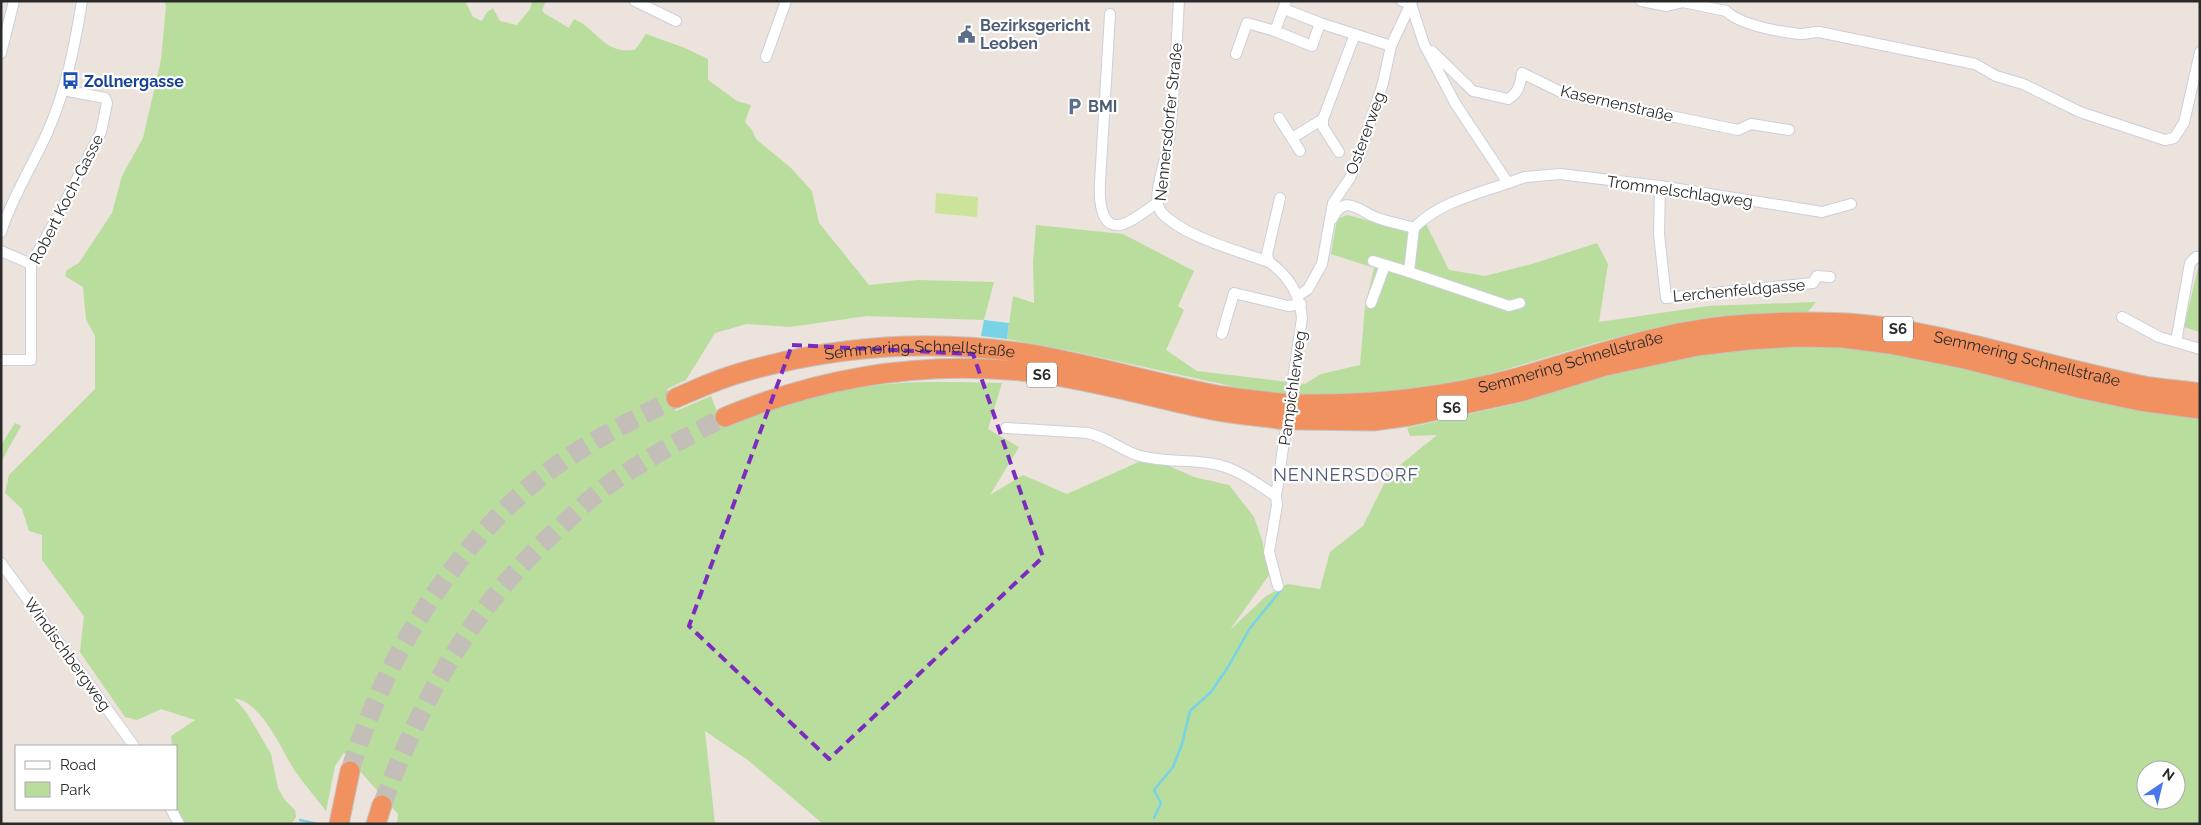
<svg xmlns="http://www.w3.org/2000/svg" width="2201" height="825" viewBox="0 0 2201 825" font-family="Raleway,sans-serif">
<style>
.green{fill:#b9dd9d;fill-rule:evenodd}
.pitch{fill:#cce499}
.water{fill:#77d3e5}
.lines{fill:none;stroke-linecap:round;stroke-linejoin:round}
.stream{stroke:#77d3e5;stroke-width:2.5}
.highway-tunnel{stroke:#c4beb8;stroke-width:19;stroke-dasharray:19 9;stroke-linecap:butt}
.street-casing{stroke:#cbcfda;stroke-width:12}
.highway-casing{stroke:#c3c3c3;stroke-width:21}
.street{stroke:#fff;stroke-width:10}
.highway{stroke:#f29160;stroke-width:19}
.highway-bridge-casing{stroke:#c3c3c3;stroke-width:21;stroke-linecap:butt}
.highway-bridge{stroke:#f29160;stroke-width:19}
.marked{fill:none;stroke:#7b2cbf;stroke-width:4;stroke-dasharray:10 6;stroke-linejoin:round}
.labels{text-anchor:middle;stroke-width:4.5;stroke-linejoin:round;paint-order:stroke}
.shield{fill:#fff;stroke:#6a6a6a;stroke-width:1}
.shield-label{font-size:15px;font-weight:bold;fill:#2a2a2a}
.service-label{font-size:16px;font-weight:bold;fill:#4e5e75;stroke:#fff;text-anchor:start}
.transit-label{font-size:16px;font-weight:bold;fill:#164399;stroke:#fff;text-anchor:start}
.street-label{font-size:16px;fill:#2a2a2a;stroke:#fff}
.neighbourhood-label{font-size:18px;letter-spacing:1px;fill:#4d5977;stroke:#fff}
</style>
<rect width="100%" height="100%" fill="#ebe3dc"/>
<g class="green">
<path d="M164 1H465L473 17 482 21 487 12 493 8 500 21 517 25 530 9 532 1H546L542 10 544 13 569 28 574 19C600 31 603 54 635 50L646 34 685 48 708 59V80L737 101 751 105 745 122 752 130 756 139 791 168 812 191 819 223 869 285 918 280 994 282 984 320 867 316 790 327 747 324 715 333 686 380 667 389 676 411 711 396 722 425C768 411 814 394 862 387 908 380 955 382 1002 383L988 429 1019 447 990 495 1023 475 1067 494 1143 460 1169 466 1194 477 1229 485 1254 517 1262 540 1269 575 1230 630 1265 597 1287 584 1320 589 1330 552 1363 526 1389 474 1437 435 1410 436 1407 428 1519 403 1560 388 1633 368 1722 348 1794 345 1842 346 1888 352 2200 414V824H823L749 761 705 731 715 824H397L398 814 344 753 335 766 326 811C316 798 305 785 295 771 280 748 263 703 234 698L247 713 271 754 278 788 284 799 295 810 296 817 292 823 286 824H183L176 809V746H172L171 736 195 720 161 709 137 720 125 717 80 652 84 616 42 560V535L29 531 22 509 5 493 9 475 95 389V336L86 319 83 287 65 276 67 270 79 263 112 213 122 176 143 138 161 60 166 6ZM2146 770H2176V800H2146Z"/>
<path d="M1347 215 1378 223 1419 229 1426 224 1449 270 1485 276 1532 264 1597 243 1608 264 1599 322 1708 306 1816 302 1807 313 1719 316 1653 328 1595 343 1474 379 1386 393 1309 397 1240 388 1076 352 1007 339 1013 296 1034 303 1033 263 1036 225 1123 234 1194 271 1178 306 1184 310 1166 350 1197 371 1305 384 1321 374 1360 365 1365 307 1374 268 1331 254 1337 219Z"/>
<path d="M2198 268H2200V332L2184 327Z"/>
<path d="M15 423 21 426 1 462V445Z"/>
</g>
<path class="pitch" d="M936 193 978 197 977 217 935 213Z"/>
<path class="water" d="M984 320 1009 323 1007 339 981 336Z"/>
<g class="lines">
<g class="stream">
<path d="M1154 818 1161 803 1154 790 1173 767 1182 744 1190 711 1211 692 1228 667 1250 628 1281 590"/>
<path d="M300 820 317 824"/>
</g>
<g class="highway-tunnel">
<path d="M350 771C384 660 447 556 536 481 579 446 628 422 676 398"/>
<path d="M382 805C424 694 470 610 559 528 580 508 601 488 626 473 658 452 691 434 725 417"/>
</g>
<defs>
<g id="street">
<path d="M635 1 676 21"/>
<path d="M1179 1C1176 49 1175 99 1168 146 1165 163 1150 200 1162 213 1184 237 1239 251 1269 262 1289 276 1300 294 1302 318L1276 496 1277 505 1269 552 1278 586"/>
<path d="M1402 1 1411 4 1424 44 1455 103 1508 183 1525 177 1560 174 1660 186 1822 212 1851 204"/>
<path d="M1641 1 1667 6 1683 2 1726 11C1740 25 1780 32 1800 34 1806 34 1813 32 1819 32L1975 64 1996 76 2023 84 2080 112 2165 140 2174 138 2184 123 2200 52"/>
<path d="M1284 9 1320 23"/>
<path d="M1110 14 1100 182C1099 199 1100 236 1128 222 1138 217 1148 209 1157 203"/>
<path d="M1275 31 1312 46 1320 23 1391 46"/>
<path d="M1432 51 1473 91 1508 99C1519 93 1520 84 1522 73L1565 94 1738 130 1751 124 1789 130"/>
<path d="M1 53 14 1"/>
<path d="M1236 54 1247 23 1275 31 1286 1"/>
<path d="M766 57 786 1"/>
<path d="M1279 118 1300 151"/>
<path d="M1323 119V127L1339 152"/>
<path d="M1292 138 1323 119 1355 34"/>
<path d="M1660 186 1659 234 1666 298 1813 283 1817 276 1830 277"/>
<path d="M1332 219C1344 194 1357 209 1375 217 1387 222 1401 224 1414 228 1438 203 1476 194 1508 183"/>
<path d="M1414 228 1409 272 1509 306 1520 303"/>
<path d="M1 232C12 197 33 165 48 131 66 90 75 45 82 1"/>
<path d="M1 251 31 264"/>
<path d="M1373 261 1409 272"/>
<path d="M1269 262 1267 254 1280 198"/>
<path d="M1298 296 1308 289 1322 264 1333 203 1350 178 1358 160 1383 83 1391 46 1412 1"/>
<path d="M1371 303 1385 265"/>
<path d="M2122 317 2159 337 2200 349"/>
<path d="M1222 334 1234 293 1288 306 1301 304"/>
<path d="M2176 342 2190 263 2196 257H2200"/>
<path d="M1 360H31V264L58 216 101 132 107 103 105 98 63 90"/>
<path d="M1006 428 1088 433C1106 437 1120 449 1137 455 1162 463 1189 459 1214 464 1237 468 1257 484 1276 496"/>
<path d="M1 563 134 746"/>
<path d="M171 809 179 824"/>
</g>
<g id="highway">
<path id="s1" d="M676 398C697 389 718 379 740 373 832 346 928 339 1024 353 1087 363 1149 382 1212 394 1234 398 1257 400 1280 403"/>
<path id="s2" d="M1296 404C1375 405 1444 398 1520 377 1596 355 1670 328 1749 324 1796 321 1846 320 1892 328 1977 342 2060 369 2145 386 2163 389 2182 390 2200 393"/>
<path d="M725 417C819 378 919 361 1021 371 1084 378 1145 396 1207 409 1230 414 1254 416 1278 419"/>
<path d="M1295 420 1373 421 1410 416 1520 392 1605 366 1697 346 1748 340 1796 337 1843 338 1890 344 1965 359 2083 389 2140 401 2200 409"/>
<path d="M339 824 350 771"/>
<path d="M376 824 382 805"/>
</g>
</defs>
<use href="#street" class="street-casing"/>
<use href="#highway" class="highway-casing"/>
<use href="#street" class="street"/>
<use href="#highway" class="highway"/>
<defs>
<g id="highway-bridge">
<path d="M1280 403 1296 404"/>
<path d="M1278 419 1295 420"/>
</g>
</defs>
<use href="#highway-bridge" class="highway-bridge-casing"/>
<use href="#highway-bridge" class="highway-bridge"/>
</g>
<path class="marked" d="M792 345 973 354 1043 557 829 759 689 626Z"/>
<defs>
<symbol id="civic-bare" viewBox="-9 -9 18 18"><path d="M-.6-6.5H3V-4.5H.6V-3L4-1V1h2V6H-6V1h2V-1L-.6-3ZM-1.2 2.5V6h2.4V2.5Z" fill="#5c6f8a" stroke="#fff" stroke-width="2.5" paint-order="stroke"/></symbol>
<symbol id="bus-bare" viewBox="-9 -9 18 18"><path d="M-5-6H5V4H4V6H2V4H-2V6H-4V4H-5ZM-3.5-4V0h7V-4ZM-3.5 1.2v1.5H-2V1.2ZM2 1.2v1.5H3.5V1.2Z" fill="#1a4fb4" stroke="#fff" stroke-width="2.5" paint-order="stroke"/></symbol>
<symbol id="parking-bare" viewBox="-9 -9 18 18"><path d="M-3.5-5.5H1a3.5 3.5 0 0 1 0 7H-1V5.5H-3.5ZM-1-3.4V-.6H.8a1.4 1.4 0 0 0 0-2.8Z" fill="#5c6f8a" stroke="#fff" stroke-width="2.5" paint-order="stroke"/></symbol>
</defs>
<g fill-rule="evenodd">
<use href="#civic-bare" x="954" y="22" width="25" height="25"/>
<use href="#bus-bare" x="58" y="68" width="25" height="25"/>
<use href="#parking-bare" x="1062" y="94" width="25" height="25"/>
</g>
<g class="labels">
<g class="shield">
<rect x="1883" y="316.5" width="30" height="25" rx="4"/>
<rect x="1027" y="362.5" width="30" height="25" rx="4"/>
<rect x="1437" y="395.5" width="30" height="25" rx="4"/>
</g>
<g class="shield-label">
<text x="1898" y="334">S6</text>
<text x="1042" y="380">S6</text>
<text x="1452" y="413">S6</text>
</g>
<g class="service-label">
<text x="980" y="31">Bezirksgericht<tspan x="980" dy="18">Leoben</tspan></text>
<text x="1088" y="112">BMI</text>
</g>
<g class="transit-label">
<text x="84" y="87">Zollnergasse</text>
</g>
<g class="street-label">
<text transform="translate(1617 103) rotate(13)" y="6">Kasernenstraße</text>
<text transform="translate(1168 122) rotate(-84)" y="6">Nennersdorfer Straße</text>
<text transform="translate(1365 133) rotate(-70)" y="6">Ostererweg</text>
<text transform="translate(1680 191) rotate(8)" y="6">Trommelschlagweg</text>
<text transform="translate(66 199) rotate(-63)" y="6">Robert Koch-Gasse</text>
<text transform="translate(1739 290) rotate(-5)" y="6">Lerchenfeldgasse</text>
<text dy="6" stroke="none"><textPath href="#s1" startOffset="251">Semmering Schnellstraße</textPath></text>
<text dy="6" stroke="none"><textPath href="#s2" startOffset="744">Semmering Schnellstraße</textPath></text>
<text dy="6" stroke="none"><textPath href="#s2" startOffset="279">Semmering Schnellstraße</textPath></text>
<text transform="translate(1292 388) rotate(-82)" y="6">Pampichlerweg</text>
<text transform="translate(68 654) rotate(54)" y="6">Windischbergweg</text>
</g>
<g class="neighbourhood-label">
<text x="1346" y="481">NENNERSDORF</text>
</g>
</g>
<rect width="2201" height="825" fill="none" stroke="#2a2a2a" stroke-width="5"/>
<rect x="15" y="745" width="162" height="65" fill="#ffffff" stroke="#aaaaaa"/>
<rect x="25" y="761" width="25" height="8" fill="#ffffff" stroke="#aaaaaa"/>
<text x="60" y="770" font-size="15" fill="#2a2a2a">Road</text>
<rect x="25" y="782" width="25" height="15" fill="#b9dd9d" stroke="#aaaaaa"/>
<text x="60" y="795" font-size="15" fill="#2a2a2a">Park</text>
<g transform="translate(2161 785) rotate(35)"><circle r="24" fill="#ffffff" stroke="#aaaaaa"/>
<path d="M0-4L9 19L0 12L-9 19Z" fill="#4876ec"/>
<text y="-8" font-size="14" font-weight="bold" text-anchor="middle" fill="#2a2a2a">N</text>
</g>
</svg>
